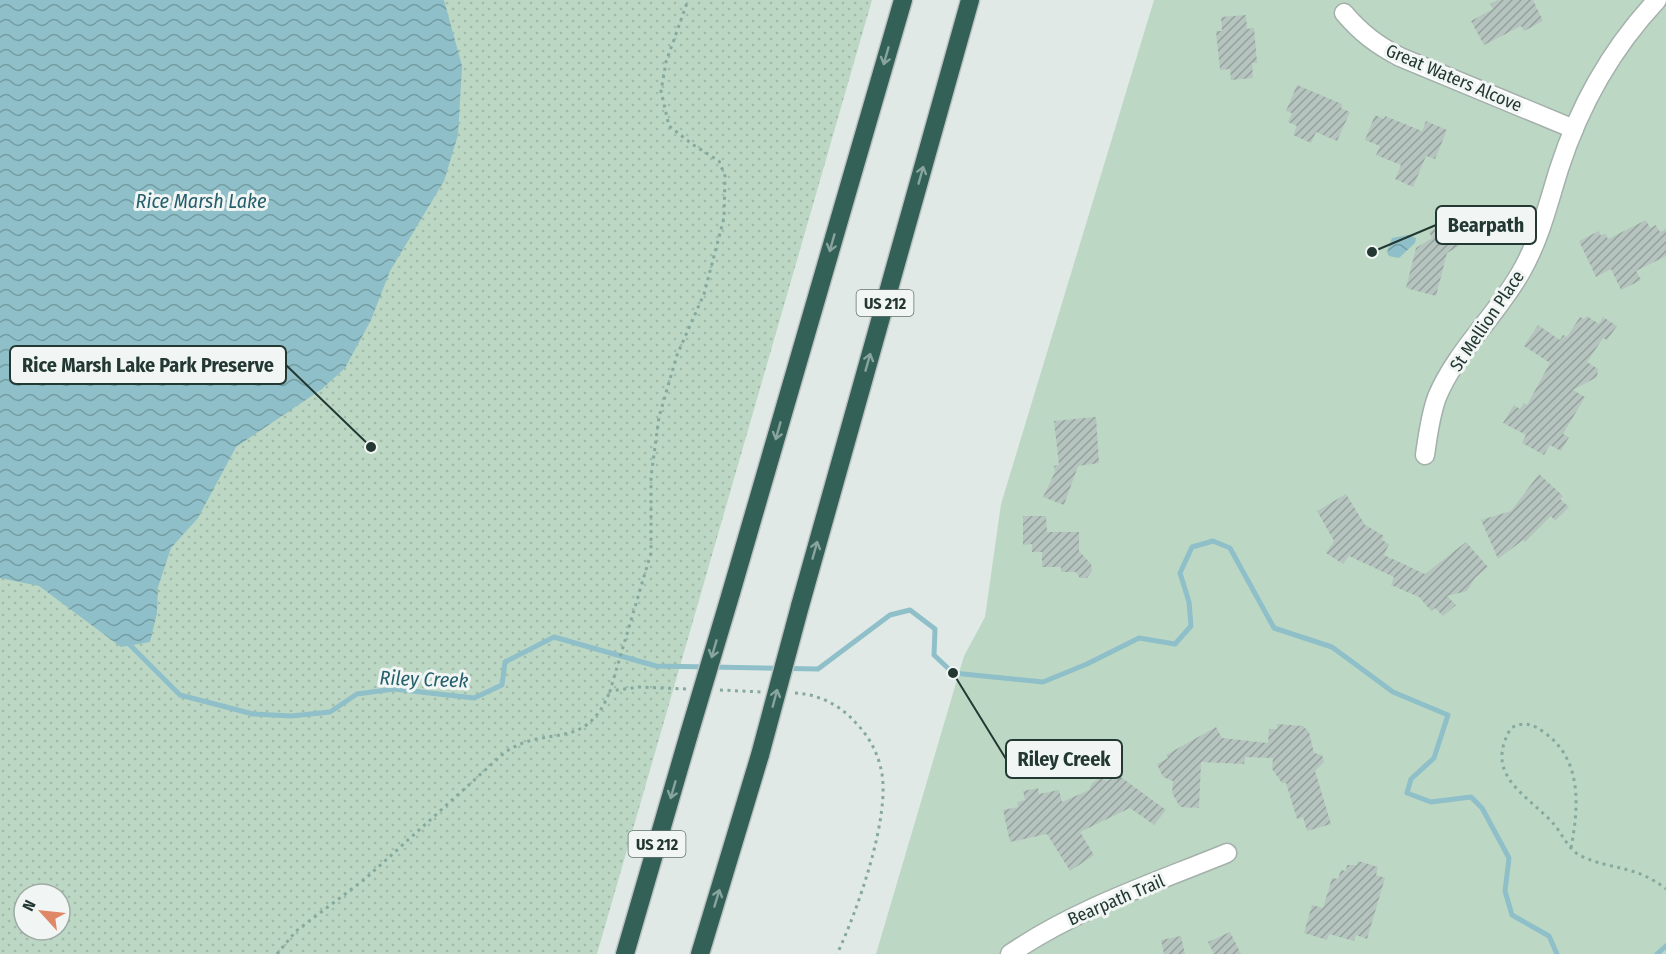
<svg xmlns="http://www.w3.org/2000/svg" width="1666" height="954" viewBox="0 0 1666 954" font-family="'Fira Sans Condensed',sans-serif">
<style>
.grass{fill:#bcd8c4}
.park{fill:url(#park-dots);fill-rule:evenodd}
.water{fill:url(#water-waves)}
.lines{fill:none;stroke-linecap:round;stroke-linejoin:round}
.stream{stroke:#8fbfc8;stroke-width:5}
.building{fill:url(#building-hatch)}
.minor-casing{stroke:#a4b0ac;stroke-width:21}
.motorway-casing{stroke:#bdc3c2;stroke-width:21}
.path{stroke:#85a99e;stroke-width:3;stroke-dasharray:3 4.5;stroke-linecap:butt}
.minor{stroke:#fff;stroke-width:18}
.motorway{stroke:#336057;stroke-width:18}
.motorway-bridge-casing{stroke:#bdc3c2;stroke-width:21;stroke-linecap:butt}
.motorway-bridge{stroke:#336057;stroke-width:18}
.oneway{stroke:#88a49e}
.labels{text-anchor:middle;stroke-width:6;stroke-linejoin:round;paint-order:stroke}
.shield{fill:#f1f6f4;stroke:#61716c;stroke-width:1.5}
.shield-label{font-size:16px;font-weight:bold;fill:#233832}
.street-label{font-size:18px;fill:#233832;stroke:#f1f6f4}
.water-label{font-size:20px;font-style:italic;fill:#255f6c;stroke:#f1f6f4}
.leader{fill:none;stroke:#233832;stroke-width:2}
.callout-dot{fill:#233832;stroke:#f1f6f4;stroke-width:2}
.callout{fill:#f1f6f4;stroke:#233832;stroke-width:2}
.callout-label{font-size:20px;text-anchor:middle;font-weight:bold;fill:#233832}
</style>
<defs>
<pattern id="park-dots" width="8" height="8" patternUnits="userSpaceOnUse" patternTransform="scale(1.5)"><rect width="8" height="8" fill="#bcd8c4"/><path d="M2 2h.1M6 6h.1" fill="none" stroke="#a1baa9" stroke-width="1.8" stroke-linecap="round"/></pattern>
<pattern id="water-waves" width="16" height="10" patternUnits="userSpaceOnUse" patternTransform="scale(1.5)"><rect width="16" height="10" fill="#8fbfc8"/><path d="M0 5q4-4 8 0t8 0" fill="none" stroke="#749ca3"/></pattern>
<pattern id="building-hatch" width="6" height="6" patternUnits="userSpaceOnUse" patternTransform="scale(1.5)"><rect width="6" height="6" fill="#b6c4bf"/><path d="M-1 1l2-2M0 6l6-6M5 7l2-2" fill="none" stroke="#94a09c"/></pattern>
</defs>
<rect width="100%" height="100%" fill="#e1e9e6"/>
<path class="grass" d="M1154 0H1666V954H876L964 656 985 617 1001 504Z"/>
<path class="park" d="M0 0H872L597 954H0ZM24 894H60V930H24Z"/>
<g class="water">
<path d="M0 0H444L462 66 458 135 444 181 390 271 371 320 345 368 322 389 236 447 198 518 171 548 158 587 157 613 150 642 121 647 39 586 0 578Z"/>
<path d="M1408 235 1416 238 1415 243 1399 258 1389 256 1387 252 1392 238Z"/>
</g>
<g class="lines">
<g class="stream">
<path d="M127 642 180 695 253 714 291 716 330 712 357 694 394 689 474 698 502 685 505 662 554 637 656 666 818 669 890 615 910 610 935 629 934 655 953 673 1043 682 1087 664 1139 638 1175 644 1191 626 1189 602 1180 573 1192 547 1213 541 1230 548 1274 628 1332 647 1393 692 1448 715 1434 758 1411 779 1407 793 1431 802 1471 797 1482 808 1509 858 1505 891 1512 915 1549 936 1557 954"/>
<path d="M1657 954 1666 946"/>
</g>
</g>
<g class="building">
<path d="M1498 0H1533L1543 21 1524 31 1521 26 1484 45 1471 21 1493 9 1490 4Z"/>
<path d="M1246 15 1247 29 1254 28 1257 63H1252L1253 78 1231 80 1230 69 1220 70 1216 31H1222L1221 17Z"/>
<path d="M1297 85 1342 104 1341 108 1350 112 1337 141 1316 132 1311 143 1293 135 1297 126 1288 122 1292 113 1286 111Z"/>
<path d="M1375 115 1384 119 1385 116 1422 131 1426 121 1447 130 1435 159 1426 156 1413 187 1395 179 1401 165 1376 155 1380 146 1365 140Z"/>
<path d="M1646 220 1650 228 1656 225 1660 232 1666 229V256L1636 271 1641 280 1621 290 1611 269 1596 277 1579 241 1599 231 1601 236 1605 233 1608 239Z"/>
<path d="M1444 223 1459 246 1447 253 1436 296 1406 288 1416 248 1432 238 1429 232Z"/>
<path d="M1587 316 1599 324 1603 317 1617 326 1607 340 1603 338 1587 362 1598 369 1597 377 1573 390 1585 397 1563 434 1569 437 1561 451 1550 445 1544 455 1522 443 1526 435 1503 423 1514 405 1520 409 1524 403 1527 405 1550 363 1524 346 1538 325 1560 340 1563 335 1567 337 1580 317 1584 319Z"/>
<path d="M1096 417 1099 463 1078 466 1064 505 1043 497 1055 472 1054 466 1059 465 1054 421Z"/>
<path d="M1539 474 1563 496 1560 499 1569 507 1555 521 1551 516 1525 542 1523 540 1498 559 1481 520 1511 511Z"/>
<path d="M1346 494 1365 525 1384 536 1382 540 1389 544 1384 555 1425 574 1466 542 1488 567 1475 578 1467 591 1447 596 1456 605 1443 616 1435 608 1431 611 1419 597 1391 585 1394 577 1349 556 1343 564 1326 553 1334 541 1317 511Z"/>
<path d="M1023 516H1046L1047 532H1079V551L1091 564 1092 571 1087 578H1080L1076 572H1061V567H1042V552H1032V544L1023 545Z"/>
<path d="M1277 724 1303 726 1309 732 1314 753 1322 755 1324 762 1315 771 1331 824 1307 831 1303 817 1297 819 1286 783H1282L1272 769 1273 758 1245 757 1244 764 1201 762 1199 808 1180 807 1172 793 1173 781 1163 777 1157 764 1168 758 1166 755 1216 727 1222 738 1268 743 1269 729H1277Z"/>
<path d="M1118 775 1166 810 1154 825 1130 808 1080 832 1094 855 1070 871 1047 834 1010 842 1003 810 1018 807 1017 802 1025 800 1023 791 1038 788 1039 794 1059 790 1062 802 1089 790 1092 783 1100 778 1107 781Z"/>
<path d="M1358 861 1378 867 1376 875 1385 878 1367 939 1356 935 1354 941 1329 934 1327 940 1304 933 1312 905 1323 908 1332 878 1338 879 1341 870 1346 871 1347 865H1357Z"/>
<path d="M1230 932 1241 954H1214L1208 942Z"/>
<path d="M1181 936 1185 954H1164L1161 940Z"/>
</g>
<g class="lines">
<defs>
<g id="minor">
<path d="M1344 13C1361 33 1377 45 1400 57L1574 129"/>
<path d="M1425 455C1428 435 1430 416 1437 397 1456 351 1497 315 1521 272 1540 239 1548 204 1559 169 1579 107 1612 48 1657 0"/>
<path d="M1010 954C1075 909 1154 883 1227 853"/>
</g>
<g id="motorway">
<path d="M731 593 903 0"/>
<path d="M800 606 970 0"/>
<path d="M625 954 689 734"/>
<path d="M700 954 760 755"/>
</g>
</defs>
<use href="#minor" class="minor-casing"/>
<use href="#motorway" class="motorway-casing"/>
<g class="path">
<path d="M686 689 639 687 610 691 651 553V477L659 417 677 355 704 294 724 218 725 176 719 161 692 144 669 126 661 91 666 62 688 0"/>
<path d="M720 690 761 692"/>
<path d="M795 693C818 694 840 705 855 722 868 735 877 751 881 769 892 814 857 912 837 954"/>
<path d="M1571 848C1579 806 1582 760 1545 733 1533 724 1524 721 1511 728 1484 774 1523 792 1551 821 1562 832 1567 849 1581 856 1613 871 1634 864 1666 889"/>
<path d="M277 954 296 931 365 879 504 753C546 723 585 754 610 691"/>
</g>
<use href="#minor" class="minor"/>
<use href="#motorway" class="motorway"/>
<defs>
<g id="motorway-bridge">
<path d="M689 734 731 593"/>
<path d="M760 755 800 606"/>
</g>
</defs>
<use href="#motorway-bridge" class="motorway-bridge-casing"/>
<use href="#motorway-bridge" class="motorway-bridge"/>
</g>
<defs><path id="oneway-shaft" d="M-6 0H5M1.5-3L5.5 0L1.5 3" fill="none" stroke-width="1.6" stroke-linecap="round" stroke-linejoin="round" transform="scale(1.5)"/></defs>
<g class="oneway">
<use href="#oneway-shaft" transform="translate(886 56) rotate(106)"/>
<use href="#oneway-shaft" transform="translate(921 175) rotate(-74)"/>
<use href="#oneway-shaft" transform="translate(832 243) rotate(106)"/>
<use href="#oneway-shaft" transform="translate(868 362) rotate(-74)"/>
<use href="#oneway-shaft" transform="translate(778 431) rotate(106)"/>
<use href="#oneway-shaft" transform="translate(815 550) rotate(-74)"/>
<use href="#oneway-shaft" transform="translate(714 649) rotate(106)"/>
<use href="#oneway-shaft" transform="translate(775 698) rotate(-75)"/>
<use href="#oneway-shaft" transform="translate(673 790) rotate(106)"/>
<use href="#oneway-shaft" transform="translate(717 898) rotate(-73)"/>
</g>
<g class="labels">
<g class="shield">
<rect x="856.5" y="290" width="57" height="26" rx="4.5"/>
<rect x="628.5" y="831" width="57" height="26" rx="4.5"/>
</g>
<g class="shield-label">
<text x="885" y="309">US 212</text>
<text x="657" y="850">US 212</text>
</g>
<g class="street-label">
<text transform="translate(1454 78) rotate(23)" y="6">Great Waters Alcove</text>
<text transform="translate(1487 321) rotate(-56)" y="6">St Mellion Place</text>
<text transform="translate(1116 900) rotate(-23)" y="6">Bearpath Trail</text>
</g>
<g class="water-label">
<text x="201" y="208">Rice Marsh Lake</text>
<text transform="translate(424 679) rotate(2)" y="7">Riley Creek</text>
</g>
</g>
<path class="leader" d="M1372 252L1436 225M371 447L286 365M953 673L1006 759"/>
<g class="callout-dot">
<circle cx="1372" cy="252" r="6"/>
<circle cx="371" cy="447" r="6"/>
<circle cx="953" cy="673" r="6"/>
</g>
<g class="callout">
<rect x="1436" y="206" width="100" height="38" rx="6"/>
<rect x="10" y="346" width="276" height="38" rx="6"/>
<rect x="1006" y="740" width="116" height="38" rx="6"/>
</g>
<g class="callout-label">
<text x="1486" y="232">Bearpath</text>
<text x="148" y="372">Rice Marsh Lake Park Preserve</text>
<text x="1064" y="766">Riley Creek</text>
</g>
<g transform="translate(42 912) rotate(297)"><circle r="28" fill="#f1f6f4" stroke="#9faaa6" stroke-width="1.5"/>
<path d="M0-4.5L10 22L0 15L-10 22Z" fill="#e08768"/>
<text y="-9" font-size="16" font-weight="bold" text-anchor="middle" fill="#233832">N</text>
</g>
</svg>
